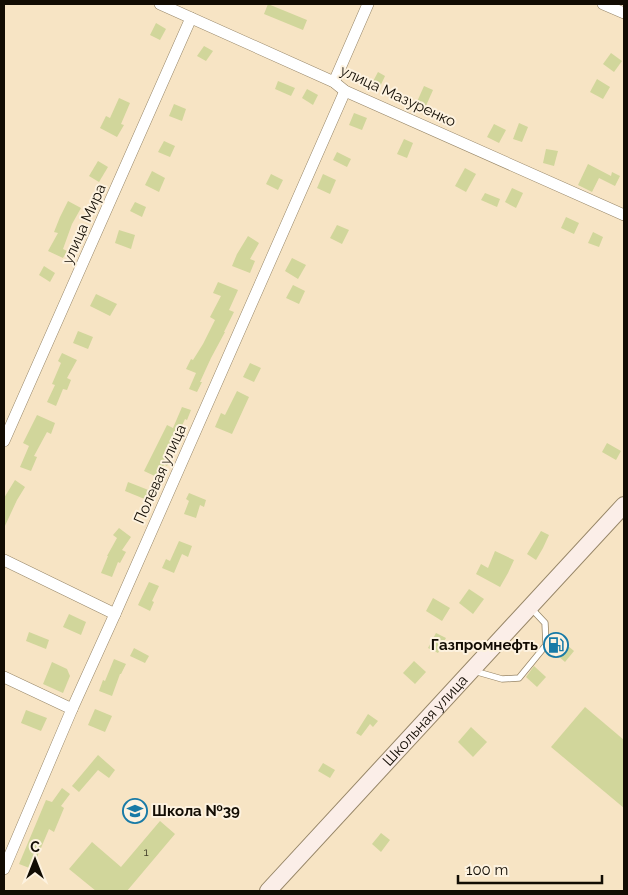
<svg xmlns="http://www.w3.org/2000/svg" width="628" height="895" viewBox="0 0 628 895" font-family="Raleway,sans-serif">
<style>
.building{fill:#d1d69b}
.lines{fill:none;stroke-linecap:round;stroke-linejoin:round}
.lane-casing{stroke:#978668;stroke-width:7}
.street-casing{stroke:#978668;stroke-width:12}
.secondary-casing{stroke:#978668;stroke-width:18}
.lane{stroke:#fff;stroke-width:5.5}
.street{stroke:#fff;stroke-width:11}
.secondary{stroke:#fbeee8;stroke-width:16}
.labels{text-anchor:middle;stroke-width:4;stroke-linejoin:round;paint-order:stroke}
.number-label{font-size:12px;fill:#423e29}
.street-label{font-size:15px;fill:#120c03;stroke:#fdf2df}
.poi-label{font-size:15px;font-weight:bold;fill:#120c03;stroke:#fdf2df;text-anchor:end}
</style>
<rect width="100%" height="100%" fill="#f7e4c4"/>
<g class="building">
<path d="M268 4 307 20 303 30 264 14Z"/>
<path d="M156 23 166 29 160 40 150 35Z"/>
<path d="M204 46 213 51 206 61 197 56Z"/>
<path d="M611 53 622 61 614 72 603 64Z"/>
<path d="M378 72 385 76 378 91 370 87Z"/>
<path d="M597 79 610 87 603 99 590 92Z"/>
<path d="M278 81 295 88 291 96 275 89Z"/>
<path d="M424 86 433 90 425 108 416 104Z"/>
<path d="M307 89 318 95 313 105 302 98Z"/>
<path d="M119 98 130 103 121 124 124 125 117 137 100 128 106 116 110 118Z"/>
<path d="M174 104 186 109 182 121 169 116Z"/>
<path d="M354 113 367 118 362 130 349 125Z"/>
<path d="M519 123 528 127 522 142 513 139Z"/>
<path d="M494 124 506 130 499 143 487 137Z"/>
<path d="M404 139 413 143 407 158 397 154Z"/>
<path d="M164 141 175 146 170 157 158 152Z"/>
<path d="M546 149 558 151 554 166 543 163Z"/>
<path d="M337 152 351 159 347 167 333 160Z"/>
<path d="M98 161 108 167 99 182 89 176Z"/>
<path d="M588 164 611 176 612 172 620 176 615 186 599 178 592 192 578 185Z"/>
<path d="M465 168 476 174 466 192 455 186Z"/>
<path d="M152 171 165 178 159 192 145 185Z"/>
<path d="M271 174 283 180 278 190 266 184Z"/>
<path d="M323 174 336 180 330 194 317 188Z"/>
<path d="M512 188 523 193 516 208 505 202Z"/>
<path d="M485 193 500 199 497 207 481 200Z"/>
<path d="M68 201 81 208 72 224 63 249 67 251 63 258 48 251 58 233 54 232 60 217Z"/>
<path d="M135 202 146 207 142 217 130 211Z"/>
<path d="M566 217 579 223 574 234 561 228Z"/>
<path d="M337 225 349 230 342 244 330 238Z"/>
<path d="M119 230 135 235 131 249 115 243Z"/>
<path d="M593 232 603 237 599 247 588 243Z"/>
<path d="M248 236 259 243 250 259 255 261 250 273 232 266 237 254Z"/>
<path d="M292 258 306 265 298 279 285 271Z"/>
<path d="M44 266 55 273 50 282 39 275Z"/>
<path d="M218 282 238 290 229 310 234 312 224 332H225L211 358 200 382H202L197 392 189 389 196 373 186 369 191 359 193 360 203 344 215 320 210 317 221 296 213 293Z"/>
<path d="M293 285 305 291 299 304 286 298Z"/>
<path d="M96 294 117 304 110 316 90 306Z"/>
<path d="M78 331 93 337 88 349 73 343Z"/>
<path d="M62 353 77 360 67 378 71 380 67 390 63 389 56 406 47 402 55 385 52 384 61 363 58 361Z"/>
<path d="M250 363 261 368 254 382 243 377Z"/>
<path d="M237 391 249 397 232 434 215 427 221 413 225 415Z"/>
<path d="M182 407 191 410 187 420 185 419 170 452 174 453 167 466 164 464 159 478 144 471 167 425 173 428Z"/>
<path d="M37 415 55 423 51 434 47 432 34 456 37 457 31 471 20 467 29 446 23 443Z"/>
<path d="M607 443 621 451 616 460 602 452Z"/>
<path d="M15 480 25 487 17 500 4 528V498Z"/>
<path d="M128 482 151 491 147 500 125 491Z"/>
<path d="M189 493 206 500 204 507 200 505 196 518 184 514 189 501 186 499Z"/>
<path d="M119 528 131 537 122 550 126 552 120 563 118 562 112 577 101 573 108 556H107L117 538 113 535Z"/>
<path d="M541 531 549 535 543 548 536 560 527 554Z"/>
<path d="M179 541 192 546 188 557 182 554 174 573 162 568 166 559 170 561Z"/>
<path d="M495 551 514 560 508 573 500 587 476 574 481 564 488 568Z"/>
<path d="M149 582 159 586 152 601 154 602 150 611 138 605Z"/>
<path d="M469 589 484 599 473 614 459 603Z"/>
<path d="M433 598 450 608 442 621 426 611Z"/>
<path d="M69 614 86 622 81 635 63 627Z"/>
<path d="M29 632 49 640 46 649 26 641Z"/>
<path d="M436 633 446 638 438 653 428 648Z"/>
<path d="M556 636 574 651 565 662 549 648 551 643Z"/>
<path d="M134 648 149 656 145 663 130 656Z"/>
<path d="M114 659 126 664 121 674H120L112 696 99 691 103 680 105 681Z"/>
<path d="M414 661 426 672 415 684 403 673Z"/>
<path d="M52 662 67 669 70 676 63 693 43 684Z"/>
<path d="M534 666 546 677 537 687 526 677Z"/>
<path d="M585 707 624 740V808L551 747Z"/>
<path d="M95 709 112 716 105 732 88 725Z"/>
<path d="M26 710 47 718 41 731 21 723Z"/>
<path d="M368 714 378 721 373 727 370 724 361 736 356 733Z"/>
<path d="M471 727 487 742 473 757 458 742Z"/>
<path d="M98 755 115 770 109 778 98 770 79 792 72 786Z"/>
<path d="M323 763 335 770 330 778 318 771Z"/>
<path d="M62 788 70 794 61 806 64 808 54 832 49 829 32 869 19 864 46 800 52 802Z"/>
<path d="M160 821 175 834 127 891H96L69 869 92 842 121 867Z"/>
<path d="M381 833 390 840 381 852 372 844Z"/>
</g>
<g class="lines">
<defs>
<path id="lane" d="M474 671 502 679 519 678 546 645 545 623 530 607"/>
<g id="street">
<path d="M160 4 334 82 345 91 624 215"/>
<path d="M603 4 624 13"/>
<path d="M334 82 368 4"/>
<path d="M4 441 191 18"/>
<path d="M4 560 115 614"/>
<path d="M4 677 72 709"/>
<path d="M4 869 72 709 115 614 345 91"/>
</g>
<g id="secondary">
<path id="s1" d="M268 891 624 505"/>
</g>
</defs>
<use href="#lane" class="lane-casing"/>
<use href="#street" class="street-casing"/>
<use href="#secondary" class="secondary-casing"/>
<use href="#lane" class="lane"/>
<use href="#street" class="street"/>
<use href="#secondary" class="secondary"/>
</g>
<defs>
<symbol id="fuel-ring" viewBox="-11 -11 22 22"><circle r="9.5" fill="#fdf2df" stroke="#187aa6" stroke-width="1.5"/><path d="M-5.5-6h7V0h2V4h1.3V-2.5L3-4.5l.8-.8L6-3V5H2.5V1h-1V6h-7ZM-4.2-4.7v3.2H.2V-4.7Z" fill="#187aa6"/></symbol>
<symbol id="school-ring" viewBox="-11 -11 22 22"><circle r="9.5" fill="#fdf2df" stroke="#187aa6" stroke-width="1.5"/><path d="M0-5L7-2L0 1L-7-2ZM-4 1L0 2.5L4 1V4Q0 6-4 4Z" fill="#187aa6"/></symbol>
</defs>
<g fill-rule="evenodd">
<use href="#fuel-ring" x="542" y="631" width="28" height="28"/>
<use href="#school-ring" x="121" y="797" width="28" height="28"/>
</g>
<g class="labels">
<g class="number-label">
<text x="146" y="856">1</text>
</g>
<g class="street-label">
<text transform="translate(398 96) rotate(25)" y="5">улица Мазуренко</text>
<text transform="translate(84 224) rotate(-66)" y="5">улица Мира</text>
<text transform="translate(160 474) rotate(-66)" y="5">Полевая улица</text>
<text dy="5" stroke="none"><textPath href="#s1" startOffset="232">Школьная улица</textPath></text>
</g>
<g class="poi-label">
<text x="538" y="650">Газпромнефть</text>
<text x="152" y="816" text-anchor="start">Школа №39</text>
</g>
</g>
<rect width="628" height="895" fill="none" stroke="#120c03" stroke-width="10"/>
<g transform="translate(35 860)" stroke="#fdf2df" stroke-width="4" paint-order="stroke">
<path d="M0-4L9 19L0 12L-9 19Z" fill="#120c03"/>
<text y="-8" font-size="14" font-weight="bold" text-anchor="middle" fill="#120c03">С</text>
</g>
<path d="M458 875v8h144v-8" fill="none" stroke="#120c03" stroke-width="2.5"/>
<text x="466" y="875" font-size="15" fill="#120c03" stroke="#fdf2df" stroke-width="4" paint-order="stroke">100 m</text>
</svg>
